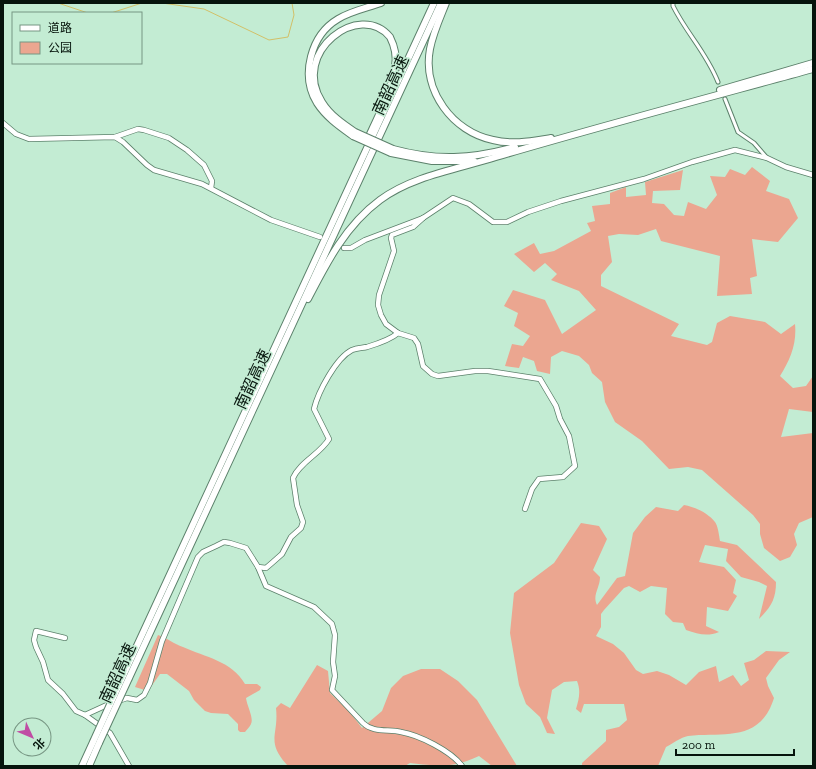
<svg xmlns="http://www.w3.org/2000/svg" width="816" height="769" viewBox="0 0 816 769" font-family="'Zilla Slab','Noto Sans SC',serif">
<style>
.green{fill:#eba690}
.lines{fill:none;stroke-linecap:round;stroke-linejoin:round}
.stream{stroke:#d2c068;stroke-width:1}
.street-tunnel{stroke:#a7ccb5;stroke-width:3;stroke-dasharray:3 1.5;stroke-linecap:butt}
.street-casing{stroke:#5c816b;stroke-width:5}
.secondary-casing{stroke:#5c816b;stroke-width:6}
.highway-casing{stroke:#5c816b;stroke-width:8}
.street{stroke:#fff;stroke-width:3}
.secondary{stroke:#fff;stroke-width:4.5}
.highway{stroke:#fff;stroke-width:6}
.highway-bridge-casing{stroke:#5c816b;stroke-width:8;stroke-linecap:butt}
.highway-bridge{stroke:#fff;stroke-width:6}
.labels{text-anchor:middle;stroke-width:3;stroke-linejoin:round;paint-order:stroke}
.street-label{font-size:16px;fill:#06140c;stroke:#c3ecd3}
</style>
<rect width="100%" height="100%" fill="#c3ecd3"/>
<g class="green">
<path d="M752 167 770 181 766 191 789 199 798 218 778 242 752 239 757 276 750 278 752 294 717 296 720 256 661 241 656 229 638 235 619 234 608 236 612 262 601 275V286L679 324 671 336 707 345 712 342 717 323 730 316 765 322 781 334 795 324C797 344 790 360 780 376L793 388 806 386 813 376V412L789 409 781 437 813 433V517L799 523 794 534 797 545 790 557 780 561 764 548 760 534V524L753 515 702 470 688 467 669 469 642 441 615 422 605 402 602 382 592 373 589 365 579 356 562 351 551 357 550 374 537 371 534 361 523 357 519 368 505 366 512 344 523 346 530 336 514 326 518 313 504 306 513 290 545 300 562 334 596 310 579 291 551 280 557 274 545 263 534 272 514 254 534 243 540 254 554 251 591 231 587 223 595 221 592 206 610 204V193L626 187V197L646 195 645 182 683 170 680 190 653 191 652 203 664 204 674 215 684 216 688 202 706 209 717 195 710 176 725 177 730 169 745 175Z"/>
<path d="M684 505C695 507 708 513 715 522 718 526 719 535 720 541L737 545 776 582C776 599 771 607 759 619L767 586 759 582 741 577 726 561 728 549 705 545 699 562 724 567 736 580 733 593 737 596 728 611 707 607 706 626 719 632C707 637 698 634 686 630L683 623 673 622 665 614 667 588 651 586 640 592 629 586 624 588 604 610 601 614V627L596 636 613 644 624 653 636 670 643 674 657 671 669 675 686 685 699 672 716 666 719 682 733 675 741 686 749 680 744 663 754 660 766 651 790 652 779 660 766 678 768 686 774 698C760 743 724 732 688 736 681 737 672 744 666 747L658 766H582V763L606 741V730L619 727 627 720 624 704H584L581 713 576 709C579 699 581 691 577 681L564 682 552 690 547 718 555 734 547 733 540 717 526 704 519 685 510 633 514 593 554 563 581 523 599 526 607 539 593 570 600 577C600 588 592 595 597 605L617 578 625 576 633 533 645 517 656 507 678 511Z"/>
<path d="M158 635C167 638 174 644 183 647 205 657 232 661 245 684H257L261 687 260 690 246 698C247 706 254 718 251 724 250 727 247 729 245 732H240L238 730V724L228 714 211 713 205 711 194 700 189 691 167 674H160L148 691 135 687Z"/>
<path d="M317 665 328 671 330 693 349 711 362 728 382 711 391 688 403 676 421 669H440L458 681 477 700 517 766H492L479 756C451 769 438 766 410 763L405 766H288C265 741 279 736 276 708L281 703 290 708Z"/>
</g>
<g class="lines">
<g class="stream">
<path d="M58 3 88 13"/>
<path d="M162 3 204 9 269 40 288 37 294 15 292 3"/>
<path d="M111 13 142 3"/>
</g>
<path class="street-tunnel" d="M718 82 725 99"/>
<defs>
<g id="street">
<path d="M673 3V6C687 34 706 52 718 82"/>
<path d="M725 99 738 132 754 143 767 158"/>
</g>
<g id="secondary">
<path d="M3 123 16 134 29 139 115 137 123 142 147 165 154 170 202 184 271 220 320 237"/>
<path d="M115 137 138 129 144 130 169 138 187 150 204 165 212 181 211 188"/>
<path d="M423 218 413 227 392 235 391 238 394 251 379 295 378 305 381 315 386 324 398 333 414 338 418 344 423 366 432 374 438 376 475 371H488L540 379 556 406 560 419 569 436 575 466 563 477 539 479 532 489 525 509"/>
<path d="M344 248H351L365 240 423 218 453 198 469 204 493 222H507L528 212 561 201 644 179 692 162 735 150 767 158 786 167 813 175"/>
<path d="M258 567 266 586 314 607 332 624 335 635 333 662 335 676 332 690 363 723C373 733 388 729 401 732 419 735 451 751 462 766"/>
<path d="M65 638 36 631 34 640 36 647 43 662 48 680 63 694 76 711 85 715 109 704 127 698 137 700 144 695 150 683 162 641 198 557 203 552 216 546 224 542 230 543 246 548 258 567 266 568 273 562 282 554 291 537 301 528 303 522 297 505 293 478C300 462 320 454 329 439L314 409C318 392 336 358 352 350 357 348 362 348 367 347 377 344 390 340 398 333"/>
<path d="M85 715 110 733 129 766"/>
</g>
<g id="highway">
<path d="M446 3C440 18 433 33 430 49 422 91 453 132 493 140 513 145 532 141 551 138"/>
<path d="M720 90 813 63"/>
<path d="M355 132C343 124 330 115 322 102 290 52 360 0 390 37 394 45 397 56 395 66 392 90 380 112 370 134"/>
<path d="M353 136C339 126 326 117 317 103 300 75 311 35 338 19 351 11 367 8 381 3"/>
<path d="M393 149C437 161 471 159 515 147"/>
<path d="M391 153 432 161H474"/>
<path d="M308 299C327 262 346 225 380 200 412 176 458 169 496 157 601 126 707 98 813 69"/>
<path d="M123 676 434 3"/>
<path d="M129 678 441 3"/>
<path d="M82 766 93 742"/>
<path d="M89 766 99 743"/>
</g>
</defs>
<use href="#street" class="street-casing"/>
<use href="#secondary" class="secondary-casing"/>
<use href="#highway" class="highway-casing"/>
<use href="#street" class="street"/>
<use href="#secondary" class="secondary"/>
<use href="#highway" class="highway"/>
<defs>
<g id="highway-bridge">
<path d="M355 132 393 149"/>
<path d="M353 136 391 153"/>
<path d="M93 742 123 676"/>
<path d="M99 743 129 678"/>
</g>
</defs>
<use href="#highway-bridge" class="highway-bridge-casing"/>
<use href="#highway-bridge" class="highway-bridge"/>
</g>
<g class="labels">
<g class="street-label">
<text transform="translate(390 85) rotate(-65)" y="6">南韶高速</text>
<text transform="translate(252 379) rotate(-65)" y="6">南韶高速</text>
<text transform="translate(117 673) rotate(-65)" y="6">南韶高速</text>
</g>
</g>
<rect width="816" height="769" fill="none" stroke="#06140c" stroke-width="8"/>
<rect x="12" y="12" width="130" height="52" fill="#c3ecd3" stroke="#779683"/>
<rect x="20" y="25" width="20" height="6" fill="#ffffff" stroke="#779683"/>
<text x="48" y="32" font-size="12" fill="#06140c">道路</text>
<rect x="20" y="42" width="20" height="12" fill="#eba690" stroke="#779683"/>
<text x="48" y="52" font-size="12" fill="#06140c">公园</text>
<g transform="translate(32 737) rotate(134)"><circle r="19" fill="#c3ecd3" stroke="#779683"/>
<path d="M0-3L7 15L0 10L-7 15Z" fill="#c04ca4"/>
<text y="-6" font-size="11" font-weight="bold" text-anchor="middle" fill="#06140c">北</text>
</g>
<path d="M676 749v6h118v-6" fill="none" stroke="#06140c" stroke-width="2"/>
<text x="682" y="749" font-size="12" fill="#06140c" stroke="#c3ecd3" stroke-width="3" paint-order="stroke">200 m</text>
</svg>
